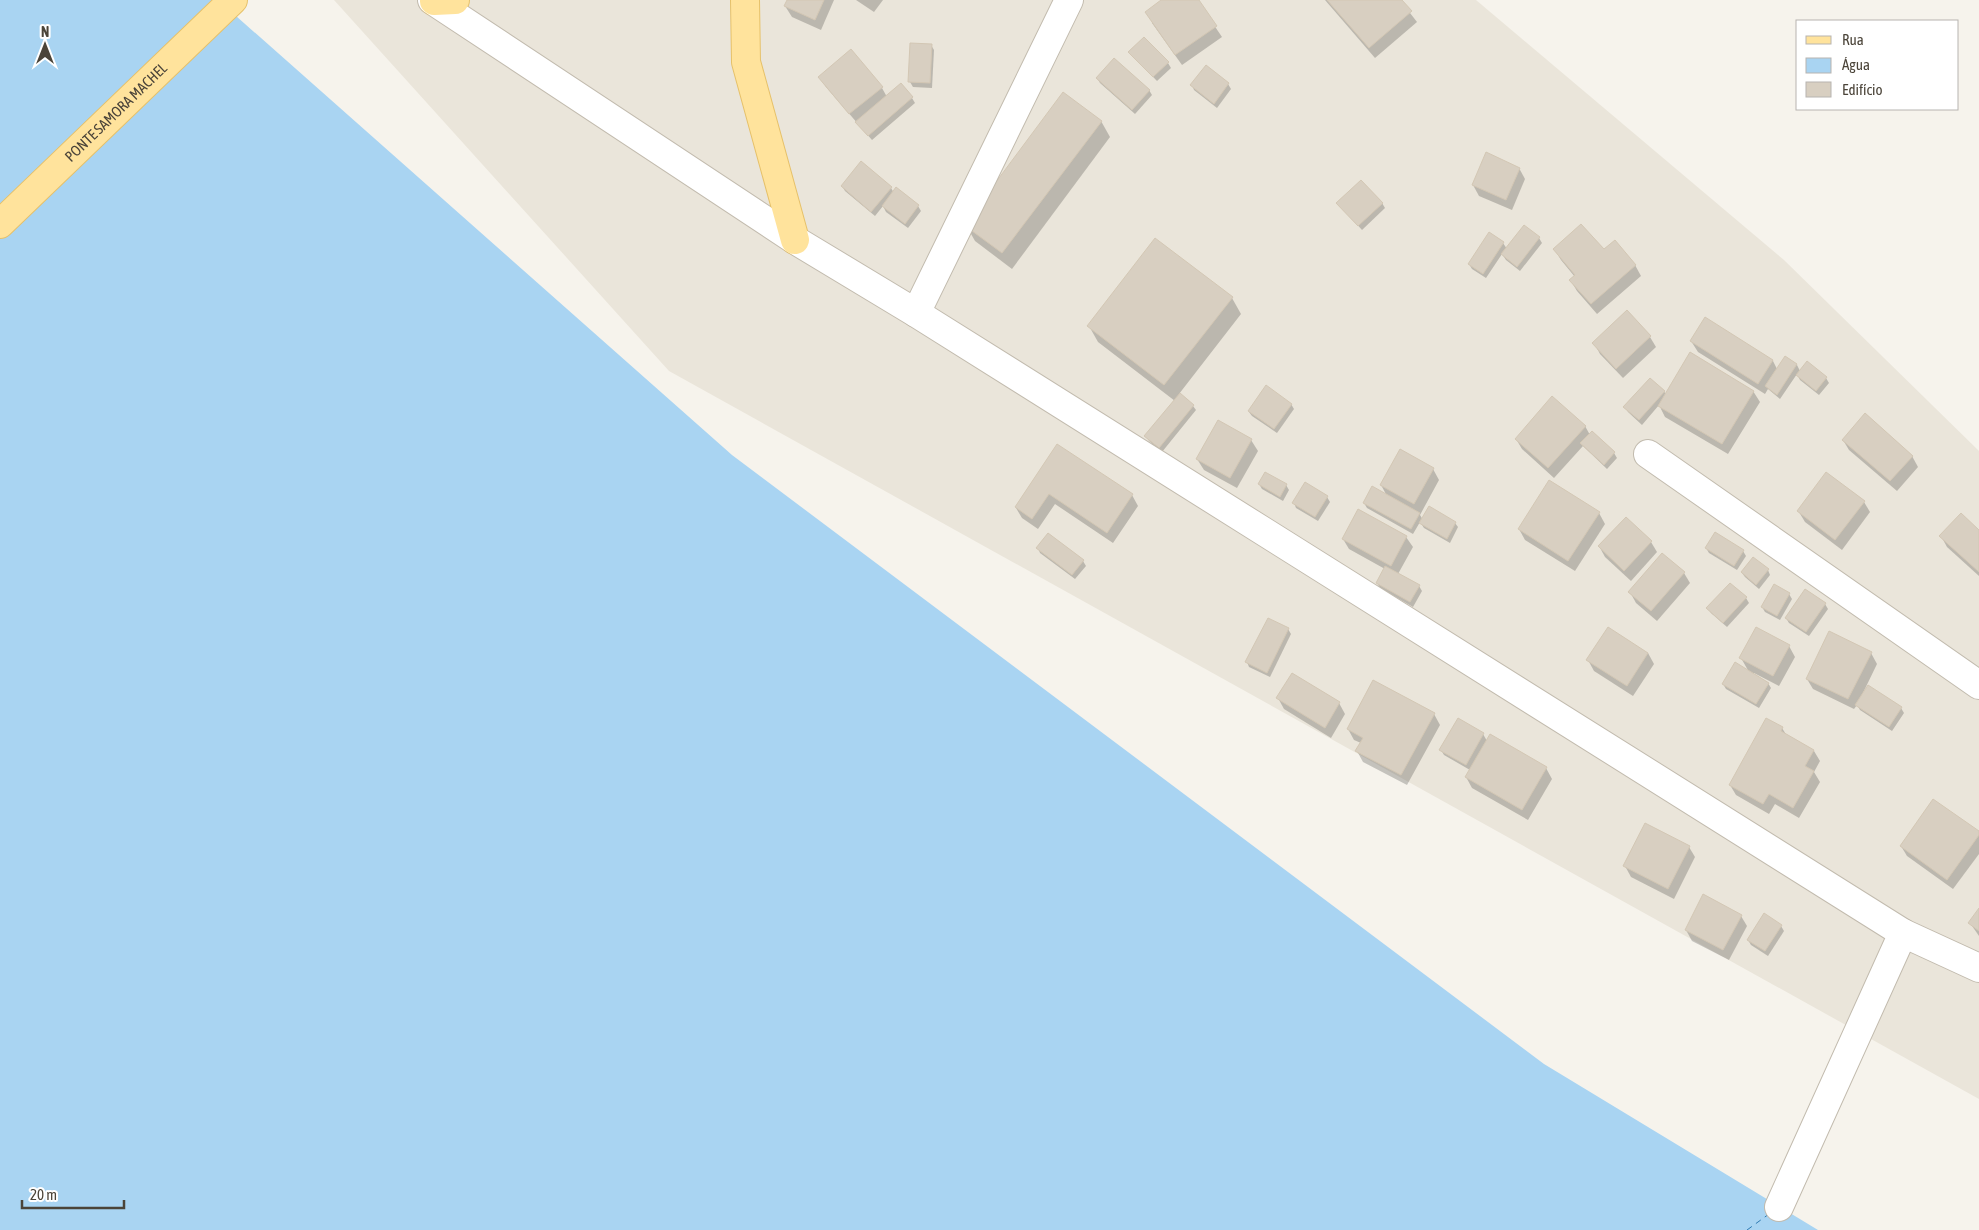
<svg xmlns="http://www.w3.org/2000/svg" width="1979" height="1230" viewBox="0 0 1979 1230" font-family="'Asap Condensed',sans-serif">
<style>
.residential{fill:#eae5da}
.water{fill:#a9d4f2}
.shadow{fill:#0003}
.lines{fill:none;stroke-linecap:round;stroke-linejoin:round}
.ferry{stroke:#2e7ab2;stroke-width:1;stroke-dasharray:6 5;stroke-linecap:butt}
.building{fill:#d8cfc1;stroke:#d3c7b4}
.minor-casing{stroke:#c2bbae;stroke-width:30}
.primary-casing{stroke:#e6c16a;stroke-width:30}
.minor{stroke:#fff;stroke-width:28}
.primary{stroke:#ffe39c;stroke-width:28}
.labels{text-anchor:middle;stroke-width:5;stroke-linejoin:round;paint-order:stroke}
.street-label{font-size:15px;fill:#4b4439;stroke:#fff}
</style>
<rect width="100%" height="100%" fill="#f6f3ec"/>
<path class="residential" d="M334 0H1476L1784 260 1979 451V1099L669 371Z"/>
<path class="water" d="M0 0H218L732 455 1544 1064 1818 1230H0Z"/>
<g class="shadow">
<path d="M788 0H834L821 30 792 17 785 6Z"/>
<path d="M856 0H883L874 12Z"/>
<path d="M1163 0H1197L1222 37 1182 65 1152 23Z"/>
<path d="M1325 0H1400L1417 22 1375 58Z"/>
<path d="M931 45 934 50 932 88 913 87 910 82Z"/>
<path d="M851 51 882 88 887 97 912 98 915 103 872 140 826 87 820 77Z"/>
<path d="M1130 53 1168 63 1171 68 1157 81Z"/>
<path d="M1206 66 1228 84 1231 89 1217 108 1194 90 1192 85Z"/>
<path d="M1097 78 1149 90 1152 95 1135 114 1100 83Z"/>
<path d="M1101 121 1110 137 1012 269 975 241 966 225Z"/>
<path d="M1519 168 1525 179 1512 210 1479 196 1473 185Z"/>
<path d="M842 186 891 188 894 193 918 206 921 211 908 228 886 212 883 206 875 216 845 191Z"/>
<path d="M1338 203H1382L1385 208 1362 230Z"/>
<path d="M1524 226 1539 238 1542 243 1520 271 1506 260 1502 254 1486 278 1472 269 1469 264 1489 234 1503 243 1507 249Z"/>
<path d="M1555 250 1604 251 1635 265 1641 276 1597 314 1577 291 1571 281 1575 277 1561 260Z"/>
<path d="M1232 298 1241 314 1179 394 1193 406 1196 410 1162 452 1149 441 1146 436 1175 401 1098 342 1089 326Z"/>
<path d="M1706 319 1773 361 1777 369 1785 357 1797 365 1800 371 1826 378 1829 383 1819 395 1800 380 1797 374 1780 399 1768 389 1765 394 1698 352 1691 341Z"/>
<path d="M1650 337 1656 347 1623 378 1600 354 1594 343Z"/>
<path d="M1664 391 1666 395 1753 391 1760 402 1728 454 1665 417 1659 405 1642 425 1628 412 1625 407Z"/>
<path d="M1291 404 1294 409 1277 433 1252 416 1249 412Z"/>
<path d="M1585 426 1590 435 1614 453 1617 458 1607 469 1583 446 1554 478 1522 449 1516 439Z"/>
<path d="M1251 440 1258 451 1237 488 1204 470 1197 459Z"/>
<path d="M1843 440 1912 456 1918 467 1897 491 1849 450Z"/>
<path d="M1058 446 1132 495 1138 506 1113 543 1055 504 1038 529 1022 518 1016 508Z"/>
<path d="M1433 469 1439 480 1420 515 1423 520 1455 523 1458 527 1450 543 1424 528 1420 522 1413 534 1367 508 1364 503 1387 496 1381 485Z"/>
<path d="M1259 484 1286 485 1289 490 1283 501 1262 489Z"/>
<path d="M1327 497 1330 502 1318 521 1296 508 1294 503Z"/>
<path d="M1864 502 1870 512 1842 550 1805 522 1799 512Z"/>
<path d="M1599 513 1605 524 1575 571 1525 540 1519 529Z"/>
<path d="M1979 531V576L1947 547 1941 536Z"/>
<path d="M1406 537 1413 547 1398 574 1419 586 1422 591 1413 607 1380 588 1377 583 1385 569 1349 549 1343 539Z"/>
<path d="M1651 542 1657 552 1631 581 1605 557 1599 546Z"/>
<path d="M1038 548 1083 561 1086 566 1075 579 1040 553Z"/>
<path d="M1706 548 1743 551 1746 556 1737 570 1709 553Z"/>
<path d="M1768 570 1770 575 1759 589 1745 577 1742 573Z"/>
<path d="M1684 573 1690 583 1657 621 1636 603 1630 592Z"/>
<path d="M1789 594 1792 599 1780 620 1765 612 1762 607Z"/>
<path d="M1746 598 1749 603 1727 627 1711 613 1708 608Z"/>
<path d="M1825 604 1828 609 1809 636 1789 623 1786 618Z"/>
<path d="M1269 619 1288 629 1291 634 1270 677 1249 667 1247 662Z"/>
<path d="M1789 646 1795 657 1779 686 1754 673 1753 675 1768 683 1771 688 1759 708 1726 689 1723 684 1749 672 1741 658Z"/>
<path d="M1648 653 1654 664 1633 696 1594 671 1588 660Z"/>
<path d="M1871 653 1877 664 1862 695 1901 708 1904 713 1892 731 1860 710 1857 705 1854 709 1813 689 1807 679Z"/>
<path d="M1278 698 1339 703 1345 714 1331 738 1284 709Z"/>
<path d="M1434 714 1440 725 1407 785 1363 762 1357 751 1361 743 1354 740 1348 729Z"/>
<path d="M1782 728 1787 736 1814 751 1820 761 1814 772 1820 782 1799 818 1775 804 1769 814 1736 795 1730 785Z"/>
<path d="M1483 734 1487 741 1546 768 1552 779 1528 820 1472 788 1466 777 1470 770 1444 755 1441 750Z"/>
<path d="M1979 833V854L1953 889 1907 856 1901 846Z"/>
<path d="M1689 847 1695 857 1674 899 1631 877 1625 866Z"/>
<path d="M1979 910V936L1970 923Z"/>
<path d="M1741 916 1747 926 1729 960 1692 941 1686 930Z"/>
<path d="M1781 926 1784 931 1768 956 1751 945 1748 940Z"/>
</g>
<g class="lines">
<path class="ferry" d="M1747 1230 1769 1214"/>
</g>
<g class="building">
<path d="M787 0H824L815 20 784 6Z"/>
<path d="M1161 0H1199L1217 26 1175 55 1145 12Z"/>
<path d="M1327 0H1402L1412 11 1369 48Z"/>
<path d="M1144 37 1169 62 1153 77 1128 52Z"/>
<path d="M910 43 932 44 930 83 908 82Z"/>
<path d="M851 49 883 87 849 114 818 77Z"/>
<path d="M1114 58 1150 90 1132 110 1096 78Z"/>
<path d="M1206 65 1229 83 1214 104 1190 85Z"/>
<path d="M901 83 913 97 868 136 855 122Z"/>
<path d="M1063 92 1102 121 1002 253 964 225Z"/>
<path d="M1486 152 1520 168 1506 200 1472 185Z"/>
<path d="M861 161 892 187 871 212 841 186Z"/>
<path d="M1361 180 1383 203 1358 226 1336 203Z"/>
<path d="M896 187 919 205 905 224 882 206Z"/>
<path d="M1581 224 1604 249 1615 240 1636 265 1591 304 1569 280 1575 275 1553 249Z"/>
<path d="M1524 225 1540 237 1517 267 1501 254Z"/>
<path d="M1489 232 1504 242 1483 274 1468 264Z"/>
<path d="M1155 238 1233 297 1164 385 1087 326Z"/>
<path d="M1627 310 1651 336 1616 369 1592 343Z"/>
<path d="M1705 317 1773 360 1758 384 1690 341Z"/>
<path d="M1690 352 1754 391 1722 444 1658 406Z"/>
<path d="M1785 356 1797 364 1777 395 1765 386Z"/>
<path d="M1807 361 1827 377 1816 391 1796 375Z"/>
<path d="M1650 378 1665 391 1639 420 1623 407Z"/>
<path d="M1266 385 1292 404 1274 429 1248 411Z"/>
<path d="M1180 393 1194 405 1159 448 1144 436Z"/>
<path d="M1552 396 1586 426 1548 468 1515 439Z"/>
<path d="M1865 413 1913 456 1890 481 1842 440Z"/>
<path d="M1218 420 1252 439 1230 478 1196 459Z"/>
<path d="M1592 431 1615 452 1604 465 1580 443Z"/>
<path d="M1057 444 1133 494 1107 533 1049 494 1032 519 1015 507Z"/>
<path d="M1400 449 1434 468 1414 504 1380 485Z"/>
<path d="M1265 472 1287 484 1280 497 1258 484Z"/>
<path d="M1826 472 1865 501 1835 540 1797 511Z"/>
<path d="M1549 480 1600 512 1568 561 1518 529Z"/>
<path d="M1305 482 1328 496 1315 517 1292 503Z"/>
<path d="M1372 486 1420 513 1411 529 1363 503Z"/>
<path d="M1429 506 1456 522 1447 539 1419 523Z"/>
<path d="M1358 509 1407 536 1391 566 1342 539Z"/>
<path d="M1961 513 1979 530V572L1939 536Z"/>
<path d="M1626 517 1652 541 1624 571 1598 546Z"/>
<path d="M1715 532 1744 550 1734 566 1705 548Z"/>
<path d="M1048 533 1084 560 1072 575 1036 548Z"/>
<path d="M1662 553 1685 572 1651 611 1628 592Z"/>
<path d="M1753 557 1769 569 1756 585 1741 572Z"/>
<path d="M1385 566 1420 585 1410 602 1376 583Z"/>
<path d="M1730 583 1747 597 1723 623 1706 608Z"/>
<path d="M1774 584 1790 593 1777 616 1761 607Z"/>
<path d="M1805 589 1826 603 1806 632 1785 618Z"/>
<path d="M1268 618 1289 628 1267 673 1245 662Z"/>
<path d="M1608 627 1648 653 1627 686 1586 660Z"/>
<path d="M1756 627 1790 645 1773 676 1739 658Z"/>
<path d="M1829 631 1872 652 1848 699 1806 679Z"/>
<path d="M1735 662 1769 683 1756 704 1722 684Z"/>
<path d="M1292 673 1340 702 1325 728 1276 698Z"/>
<path d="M1373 680 1435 713 1401 775 1355 751 1363 738 1347 729Z"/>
<path d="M1868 685 1902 707 1889 727 1855 705Z"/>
<path d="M1458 718 1484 733 1466 765 1439 750Z"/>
<path d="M1766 718 1783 727 1781 731 1814 750 1805 766 1814 771 1793 808 1769 794 1763 804 1729 785Z"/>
<path d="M1490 734 1547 767 1522 810 1465 777Z"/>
<path d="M1933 799 1979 831V835L1947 880 1900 846Z"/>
<path d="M1645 823 1690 846 1668 889 1623 866Z"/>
<path d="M1703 894 1742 915 1723 950 1685 930Z"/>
<path d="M1979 908V931L1968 923Z"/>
<path d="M1764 913 1782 925 1765 951 1747 940Z"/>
</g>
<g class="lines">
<defs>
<g id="minor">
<path d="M432 0 795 240 916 313 1903 933 1979 968"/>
<path d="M916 313 1069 0"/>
<path d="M1648 454 1979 685"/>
<path d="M1779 1207 1903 933"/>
</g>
<g id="primary">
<path d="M745 0 746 62 795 240"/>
<path d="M434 1 455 0"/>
<path id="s1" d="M0 224 233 0"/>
</g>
</defs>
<use href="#minor" class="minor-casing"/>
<use href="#primary" class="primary-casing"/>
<use href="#minor" class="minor"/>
<use href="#primary" class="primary"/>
</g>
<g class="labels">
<g class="street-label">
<text dy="5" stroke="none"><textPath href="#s1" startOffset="161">PONTE SAMORA MACHEL</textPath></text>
</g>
</g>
<rect x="1796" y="20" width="162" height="90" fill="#ffffff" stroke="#b7b4b0"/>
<rect x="1806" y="36" width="25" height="8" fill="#ffe39c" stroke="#b7b4b0"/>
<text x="1842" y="45" font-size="15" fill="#4b4439">Rua</text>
<rect x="1806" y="58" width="25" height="15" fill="#a9d4f2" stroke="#b7b4b0"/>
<text x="1842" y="70" font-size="15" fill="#4b4439">Água</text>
<rect x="1806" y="82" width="25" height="15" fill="#d8cfc1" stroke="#b7b4b0"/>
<text x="1842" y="95" font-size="15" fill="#4b4439">Edifício</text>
<g transform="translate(45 45)" stroke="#ffffff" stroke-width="4" paint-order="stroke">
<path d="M0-4L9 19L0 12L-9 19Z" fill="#4b4439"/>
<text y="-8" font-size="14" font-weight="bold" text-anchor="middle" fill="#4b4439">N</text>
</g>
<path d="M22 1200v8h102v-8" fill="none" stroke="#4b4439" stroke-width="2.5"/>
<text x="30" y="1200" font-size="15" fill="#4b4439" stroke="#ffffff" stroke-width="4" paint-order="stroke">20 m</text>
</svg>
